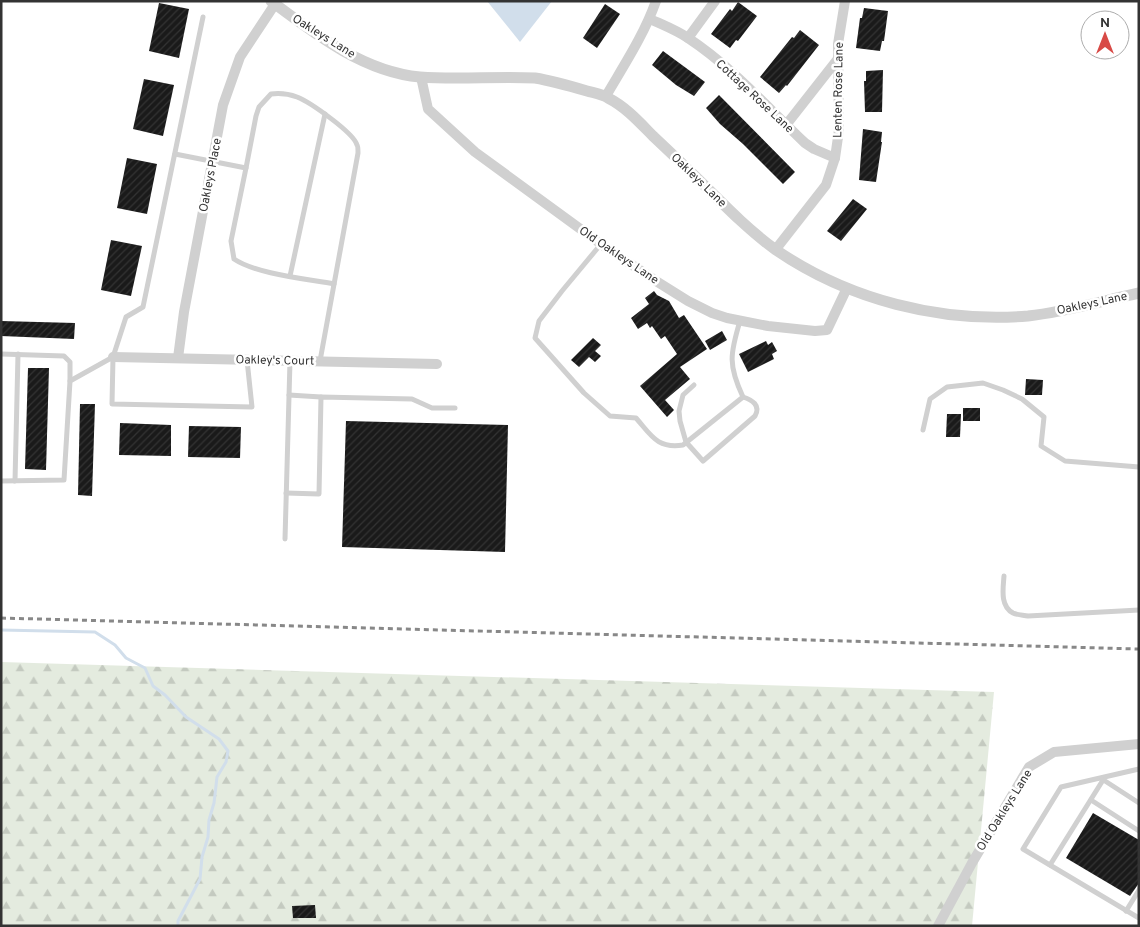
<svg xmlns="http://www.w3.org/2000/svg" width="1140" height="927" viewBox="0 0 1140 927" font-family="Overpass,sans-serif">
<style>
.forest{fill:url(#forest-firs)}
.water{fill:#d1deeb}
.lines{fill:none;stroke-linecap:round;stroke-linejoin:round}
.stream{stroke:#d1deeb;stroke-width:3}
.building{fill:url(#building-hatch)}
.service{stroke:#d0d0d0;stroke-width:5}
.minor{stroke:#d0d0d0;stroke-width:10}
.tertiary{stroke:#d0d0d0;stroke-width:11}
.rail{stroke:#888;stroke-width:3;stroke-dasharray:5 4;stroke-linecap:butt}
.labels{text-anchor:middle;stroke-width:5;stroke-linejoin:round;paint-order:stroke}
.street-label{font-size:12px;fill:#333;stroke:#fff}
</style>
<defs>
<pattern id="forest-firs" width="22" height="20" patternUnits="userSpaceOnUse" patternTransform="scale(1.25)"><rect width="22" height="20" fill="#e4ebdf"/><path d="M5 1l3.5 6h-7zM16 11l3.5 6h-7z" fill="#c4cac0"/></pattern>
<pattern id="building-hatch" width="6" height="6" patternUnits="userSpaceOnUse" patternTransform="scale(1.25)"><rect width="6" height="6" fill="#1a1a1a"/><path d="M-1 1l2-2M0 6l6-6M5 7l2-2" fill="none" stroke="#333"/></pattern>
</defs>
<rect width="100%" height="100%" fill="#fff"/>
<path class="forest" d="M1 662 994 692 972 926H1Z"/>
<path class="water" d="M487 1H552L520 42Z"/>
<g class="lines">
<path class="stream" d="M1 630 95 632 115 645 126 658 145 668 153 686 165 695 186 717 219 739 228 751 226 762 217 777 214 803 209 820 208 837 202 857 200 879 178 921V926"/>
</g>
<g class="building">
<path d="M738 2 757 16 738 41 736 40 730 48 711 34 730 9 732 11Z"/>
<path d="M159 3 189 9 179 58 149 51Z"/>
<path d="M605 4 620 14 597 48 583 38Z"/>
<path d="M864 8 888 11 884 41H882L880 51 856 48 860 18H862Z"/>
<path d="M800 30 819 45 787 86 786 85 779 93 760 77 792 37 794 38Z"/>
<path d="M663 51 705 82 694 96 676 85 652 65Z"/>
<path d="M883 70 882 112H865L864 81H866V71Z"/>
<path d="M144 79 174 85 163 136 133 129Z"/>
<path d="M719 95 795 172 783 184 743 144 720 124 706 108Z"/>
<path d="M863 129 882 132 881 142H882L876 182 859 180Z"/>
<path d="M127 158 157 164 147 214 117 208Z"/>
<path d="M853 199 867 209 841 241 827 231Z"/>
<path d="M111 240 142 246 131 296 101 290Z"/>
<path d="M654 291 657 295 669 301 679 318 684 315 707 349 680 367 690 379 665 400 674 410 667 417 640 386 677 354 665 336 661 339 652 326 650 328 647 323 638 329 631 318 649 304 645 298Z"/>
<path d="M1 321 75 323 74 339 1 336Z"/>
<path d="M722 331 727 340 710 350 705 341Z"/>
<path d="M593 338 601 345 595 351 601 356 595 362 589 357 579 367 571 360Z"/>
<path d="M766 341 768 345 772 342 777 351 772 354 774 359 748 372 739 354Z"/>
<path d="M28 368H49L46 470 25 469Z"/>
<path d="M1026 379 1043 380 1042 395H1025Z"/>
<path d="M80 404H95L92 496 78 495Z"/>
<rect x="963" y="408" width="17" height="13"/>
<path d="M947 414H961L960 437H946Z"/>
<path d="M346 421 508 425 505 552 342 547Z"/>
<path d="M120 423 171 425V456L119 455Z"/>
<path d="M189 426 241 427 240 458 188 457Z"/>
<path d="M1093 813 1139 840V883L1130 896 1066 858Z"/>
<path d="M315 905 316 918H293L292 906Z"/>
</g>
<g class="lines">
<g class="service">
<path d="M203 17 143 307 126 317 113 357 112 404 252 407 247 360"/>
<path d="M175 154 246 168 256 116 259 107 271 94C279 93 289 94 297 97 310 102 354 133 357 145 358 146 358 152 358 153L320 361"/>
<path d="M246 168 231 241 234 259C256 274 307 279 334 284"/>
<path d="M601 244 562 291 539 321 535 338 584 393 610 416 636 418C651 435 657 449 683 445L743 397"/>
<path d="M290 276 325 114"/>
<path d="M1 354 64 356 70 362V381"/>
<path d="M694 385 683 395 679 411 680 421 686 442 703 461 755 416C761 405 752 400 743 397 728 365 730 354 740 321"/>
<path d="M289 395 321 397"/>
<path d="M923 430 930 399 947 387 983 383 1003 390 1022 399 1044 417 1041 446 1065 461 1139 467"/>
<path d="M1 481 64 480 70 381 113 357"/>
<path d="M15 481 18 354"/>
<path d="M286 493 319 494 321 397 412 399 432 408H455"/>
<path d="M285 539 290 361"/>
<path d="M1004 576C1003 589 1000 606 1013 613 1017 615 1024 615 1028 616L1139 610"/>
<path d="M1139 769 1061 787 1023 849 1139 918"/>
<path d="M1102 779 1139 803"/>
<path d="M1091 800 1139 831"/>
<path d="M1050 865 1103 780"/>
<path d="M1126 911 1139 890"/>
</g>
<g class="minor">
<path d="M650 19C663 25 676 30 688 38 732 67 767 107 805 143L814 149 835 158"/>
<path d="M688 38 715 1"/>
<path d="M421 77 428 109 475 152 601 244 656 281 688 301 712 313 727 318 768 326 815 331 827 330 847 288"/>
<path d="M606 96C624 65 644 35 656 1"/>
<path d="M786 125 837 60"/>
<path d="M776 249 826 185 835 158 839 130 838 44 845 1"/>
<path d="M113 357 437 364"/>
<path d="M178 358 184 312 223 105 240 57 275 4"/>
<path d="M938 926 972 863 1029 767 1054 752 1139 744"/>
</g>
<path class="tertiary" d="M271 1C315 34 364 72 420 77 458 80 497 76 535 78 553 81 570 86 587 91 594 93 602 94 608 98 626 107 640 123 654 137 671 153 689 170 706 187 728 209 751 232 776 250 849 300 940 323 1028 316 1065 312 1102 301 1139 293"/>
<path class="rail" d="M1 618 1139 649"/>
</g>
<g class="labels">
<g class="street-label">
<text transform="translate(324 36) rotate(32)" y="4">Oakleys Lane</text>
<text transform="translate(838 90) rotate(-89)" y="4">Lenten Rose Lane</text>
<text transform="translate(755 96) rotate(43)" y="4">Cottage Rose Lane</text>
<text transform="translate(210 175) rotate(-79)" y="4">Oakleys Place</text>
<text transform="translate(699 180) rotate(44)" y="4">Oakleys Lane</text>
<text transform="translate(619 255) rotate(34)" y="4">Old Oakleys Lane</text>
<text transform="translate(1092 303) rotate(-12)" y="4">Oakleys Lane</text>
<text transform="translate(275 360) rotate(1)" y="4">Oakley's Court</text>
<text transform="translate(1004 810) rotate(-58)" y="4">Old Oakleys Lane</text>
</g>
</g>
<rect width="1140" height="927" fill="none" stroke="#333333" stroke-width="5"/>
<g transform="translate(1105 35)"><circle r="24" fill="#ffffff" stroke="#adadad"/>
<path d="M0-4L9 19L0 12L-9 19Z" fill="#d84a46"/>
<text y="-8" font-size="14" font-weight="bold" text-anchor="middle" fill="#333333">N</text>
</g>
</svg>
